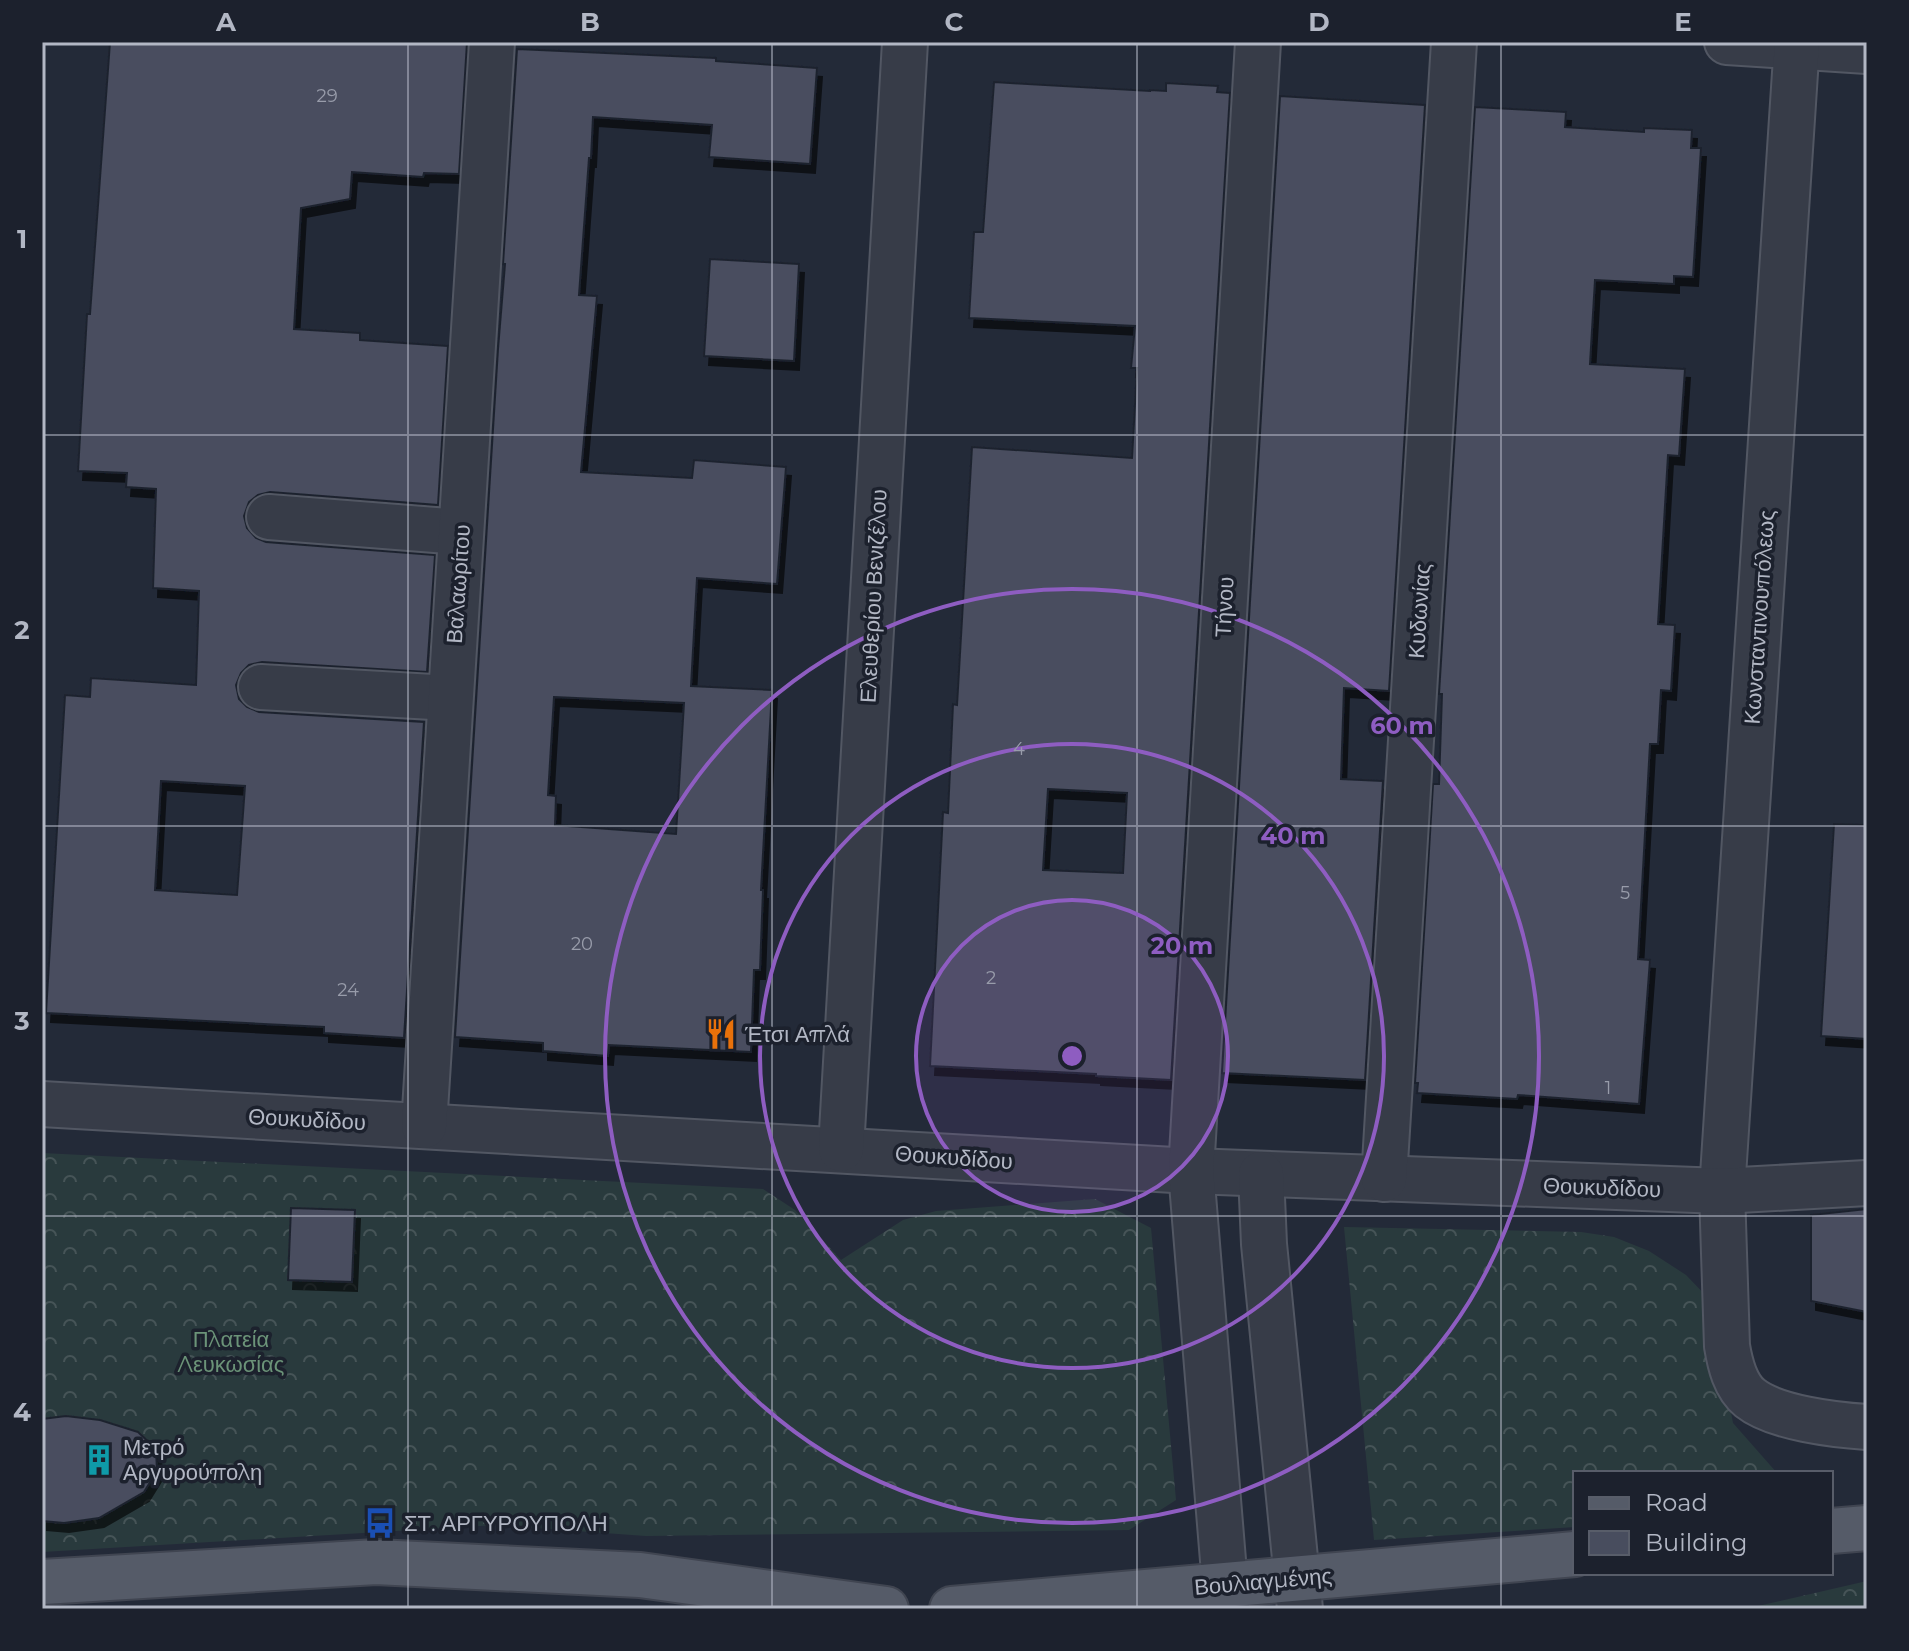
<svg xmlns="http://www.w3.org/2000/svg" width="1909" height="1651" viewBox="0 0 1909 1651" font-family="Montserrat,sans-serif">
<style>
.forest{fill:url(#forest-crowns)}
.building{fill:#484d5e;stroke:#1e232f;stroke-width:2;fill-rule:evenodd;filter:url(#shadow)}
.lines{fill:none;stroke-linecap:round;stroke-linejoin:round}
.minor-casing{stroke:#525763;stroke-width:48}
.major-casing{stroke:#404551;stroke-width:48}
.minor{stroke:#373c48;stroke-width:44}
.major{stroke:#555b68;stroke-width:44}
.grid{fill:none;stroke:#b2b7c4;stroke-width:2;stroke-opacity:0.55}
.ring{fill:none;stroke:#8e5dc1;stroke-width:4}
.labels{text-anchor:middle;stroke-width:7;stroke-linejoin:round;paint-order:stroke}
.number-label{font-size:18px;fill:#989caa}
.street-label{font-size:22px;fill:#b2b7c4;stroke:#1c212d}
.poi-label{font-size:22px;fill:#b2b7c4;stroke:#1c212d;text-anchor:start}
.park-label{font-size:22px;fill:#6b9378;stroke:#1c212d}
.centre{fill:#8e5dc1;stroke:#1c212d;stroke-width:4}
.ring-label{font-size:24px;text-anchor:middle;font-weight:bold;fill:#8e5dc1;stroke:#1c212d;stroke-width:7;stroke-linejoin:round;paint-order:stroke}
.neatline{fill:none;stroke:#b2b7c4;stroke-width:3}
.grid-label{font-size:26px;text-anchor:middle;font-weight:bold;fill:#b2b7c4}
</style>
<defs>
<pattern id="forest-crowns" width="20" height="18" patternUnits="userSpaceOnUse" patternTransform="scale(2)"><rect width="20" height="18" fill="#293a3d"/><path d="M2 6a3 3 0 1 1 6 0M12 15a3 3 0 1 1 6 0" fill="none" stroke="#465457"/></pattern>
<filter id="shadow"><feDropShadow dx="5" dy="9" stdDeviation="0" flood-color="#0009"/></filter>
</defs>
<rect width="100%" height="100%" fill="#232a38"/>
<g class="forest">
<path d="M42 1153 763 1189 795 1210 841 1260 903 1220 936 1211 1095 1199 1151 1228 1176 1500 1129 1530 646 1536 496 1525 42 1552Z"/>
<path d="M1344 1227 1581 1232 1614 1237 1649 1251 1686 1275 1709 1299 1733 1423 1777 1473H1575V1527L1374 1540Z"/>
<path d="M1867 1581V1609H1724L1758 1606Z"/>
</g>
<g class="building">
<path d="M110 42H467L459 174 424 173 423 177 352 172 350 199 301 208 294 329 360 333V340L448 346 438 505 270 492 258 495 249 502 244 516 247 528 256 538 266 542 435 555 427 672 262 662 249 665 241 673 236 685 239 699 247 707 259 712 424 722 404 1038 324 1033V1027L46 1013 65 695 90 697 91 678 196 685 199 591 153 588 156 489 126 487 127 473 78 471 87 314H90ZM161 781 245 786 237 895 155 890Z"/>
<path d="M517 49 716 58V61L817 68 810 164 709 157 712 125 593 117 591 158H589L579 295 597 296 581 472 692 478 694 460 786 467 777 584 697 578 691 686 772 690 761 890H763L760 970H754L751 1052 609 1045 608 1056 543 1051V1043L455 1037 498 349 505 264H503ZM554 697 684 703 676 834 555 825 556 796 548 795Z"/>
<path d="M994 82 1150 91V90L1166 91V83L1218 86 1217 92 1230 93 1171 1080 1096 1076V1074L930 1066 943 812 948 813 953 704 957 705 972 447 1132 458 1137 368H1131L1135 326 969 318 974 232H983ZM1048 789 1127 793 1123 873 1043 870Z"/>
<path d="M1280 96 1425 105 1389 691 1344 688 1341 779 1383 781 1365 1080 1222 1073Z"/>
<path d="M1475 107 1566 112 1565 127 1644 132V128L1692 130 1691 148H1701L1693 277 1674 276V284L1595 280 1590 364 1685 369 1679 456 1668 455 1658 624 1675 625 1671 691 1661 690 1658 744H1650L1638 959 1650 960 1639 1104 1518 1095 1517 1099 1417 1093 1418 1083H1415L1433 784H1439L1442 694H1439Z"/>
<path d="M710 259 799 264 794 361 704 356Z"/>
<path d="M1834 824 1867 825V1039L1821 1036Z"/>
<path d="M291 1208 355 1210 352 1282 288 1280Z"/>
<path d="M1867 1209V1312L1811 1301V1215Z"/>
<path d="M66 1416 100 1420 138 1432 156 1449 157 1471 144 1492 99 1518 64 1523 42 1521V1419Z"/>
</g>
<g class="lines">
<defs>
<g id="minor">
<path d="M1727 42 1867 51"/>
<path d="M1797 42 1722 1191 1727 1346C1730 1364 1735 1386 1750 1398 1775 1418 1835 1425 1867 1427"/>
<path d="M269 517 461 532"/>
<path d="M261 687 450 698"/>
<path d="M42 1104 1191 1171 1722 1191 1867 1183"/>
<path d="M424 1126 492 42"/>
<path d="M841 1149 905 42"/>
<path d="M1261 1174 1264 1244 1300 1609"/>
<path d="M1384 1179 1454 42"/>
<path d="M1227 1609 1191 1171 1258 42"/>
</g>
<g id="major">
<path d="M1831 1531 1867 1528"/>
<path d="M42 1582 376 1562 640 1575 886 1609"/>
<path d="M952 1609 1575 1554"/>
</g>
</defs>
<use href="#minor" class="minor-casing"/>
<use href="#major" class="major-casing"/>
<use href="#minor" class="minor"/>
<use href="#major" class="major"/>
</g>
<path class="grid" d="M408 42V1609M772 42V1609M1137 42V1609M1501 42V1609M42 435H1867M42 826H1867M42 1216H1867"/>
<circle cx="1072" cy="1056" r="156" fill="#8e5dc1" fill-opacity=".12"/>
<g class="ring">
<circle cx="1072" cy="1056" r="156"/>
<circle cx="1072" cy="1056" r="312"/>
<circle cx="1072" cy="1056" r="467"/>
</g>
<defs>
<symbol id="restaurant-bare" viewBox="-9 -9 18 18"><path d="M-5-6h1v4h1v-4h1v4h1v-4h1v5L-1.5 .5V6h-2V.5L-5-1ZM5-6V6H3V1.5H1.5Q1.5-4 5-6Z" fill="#e8710a" stroke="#1c212d" stroke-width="2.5" paint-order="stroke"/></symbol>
<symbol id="building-bare" viewBox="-9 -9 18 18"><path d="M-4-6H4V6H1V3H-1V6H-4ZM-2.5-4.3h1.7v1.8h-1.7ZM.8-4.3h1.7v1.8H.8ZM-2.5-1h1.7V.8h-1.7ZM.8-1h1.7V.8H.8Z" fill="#0f9aa8" stroke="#1c212d" stroke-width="2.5" paint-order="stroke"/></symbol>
<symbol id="bus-bare" viewBox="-9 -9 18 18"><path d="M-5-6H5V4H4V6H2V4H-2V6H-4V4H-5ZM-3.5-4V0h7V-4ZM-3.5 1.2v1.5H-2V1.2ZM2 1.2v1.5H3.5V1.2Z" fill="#1a4fb4" stroke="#1c212d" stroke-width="2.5" paint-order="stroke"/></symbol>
</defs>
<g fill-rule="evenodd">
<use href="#restaurant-bare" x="699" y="1012" width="44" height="44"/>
<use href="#building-bare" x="77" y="1438" width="44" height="44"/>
<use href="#bus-bare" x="358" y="1501" width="44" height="44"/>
</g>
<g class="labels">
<g class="number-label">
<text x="327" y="102">29</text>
<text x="1019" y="755">4</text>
<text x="1625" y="899">5</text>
<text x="582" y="950">20</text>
<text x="991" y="984">2</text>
<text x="348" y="996">24</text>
<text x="1608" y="1094">1</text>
</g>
<g class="street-label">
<text transform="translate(458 584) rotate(-86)" y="8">Βαλαωρίτου</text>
<text transform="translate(873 596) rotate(-87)" y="8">Ελευθερίου Βενιζέλου</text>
<text transform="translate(1224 607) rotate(-87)" y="8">Τήνου</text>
<text transform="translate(1419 611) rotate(-86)" y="8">Κυδωνίας</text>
<text transform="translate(1759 617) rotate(-86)" y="8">Κωνσταντινουπόλεως</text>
<text transform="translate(307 1119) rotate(3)" y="8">Θουκυδίδου</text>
<text transform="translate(954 1157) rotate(4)" y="8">Θουκυδίδου</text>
<text transform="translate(1602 1187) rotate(2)" y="8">Θουκυδίδου</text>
<text transform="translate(1263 1581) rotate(-5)" y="8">Βουλιαγμένης</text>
</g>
<g class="poi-label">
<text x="745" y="1042">Έτσι Απλά</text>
<text x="123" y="1455">Μετρό<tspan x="123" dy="25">Αργυρούπολη</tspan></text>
<text x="404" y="1531">ΣΤ. ΑΡΓΥΡΟΥΠΟΛΗ</text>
</g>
<g class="park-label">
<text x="231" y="1347">Πλατεία<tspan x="231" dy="25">Λευκωσίας</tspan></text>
</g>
</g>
<circle cx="1072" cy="1056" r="12" class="centre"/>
<g class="ring-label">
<text x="1402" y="734">60 m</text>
<text x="1293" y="844">40 m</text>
<text x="1182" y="954">20 m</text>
</g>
<rect width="1909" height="1651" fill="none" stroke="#1c212d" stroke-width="88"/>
<rect x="1573" y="1471" width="260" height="104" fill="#1c212d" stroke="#585d69" stroke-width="2"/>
<rect x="1589" y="1497" width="40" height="12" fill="#555b68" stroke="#585d69" stroke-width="2"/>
<text x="1645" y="1511" font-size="24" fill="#b2b7c4">Road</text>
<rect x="1589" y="1531" width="40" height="24" fill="#484d5e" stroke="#585d69" stroke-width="2"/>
<text x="1645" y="1551" font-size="24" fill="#b2b7c4">Building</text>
<rect x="44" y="44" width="1821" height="1563" class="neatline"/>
<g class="grid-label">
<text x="226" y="31">A</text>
<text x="590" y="31">B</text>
<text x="954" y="31">C</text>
<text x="1319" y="31">D</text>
<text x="1683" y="31">E</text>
<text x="22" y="248">1</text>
<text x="22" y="639">2</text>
<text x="22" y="1030">3</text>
<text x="22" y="1421">4</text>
</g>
</svg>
